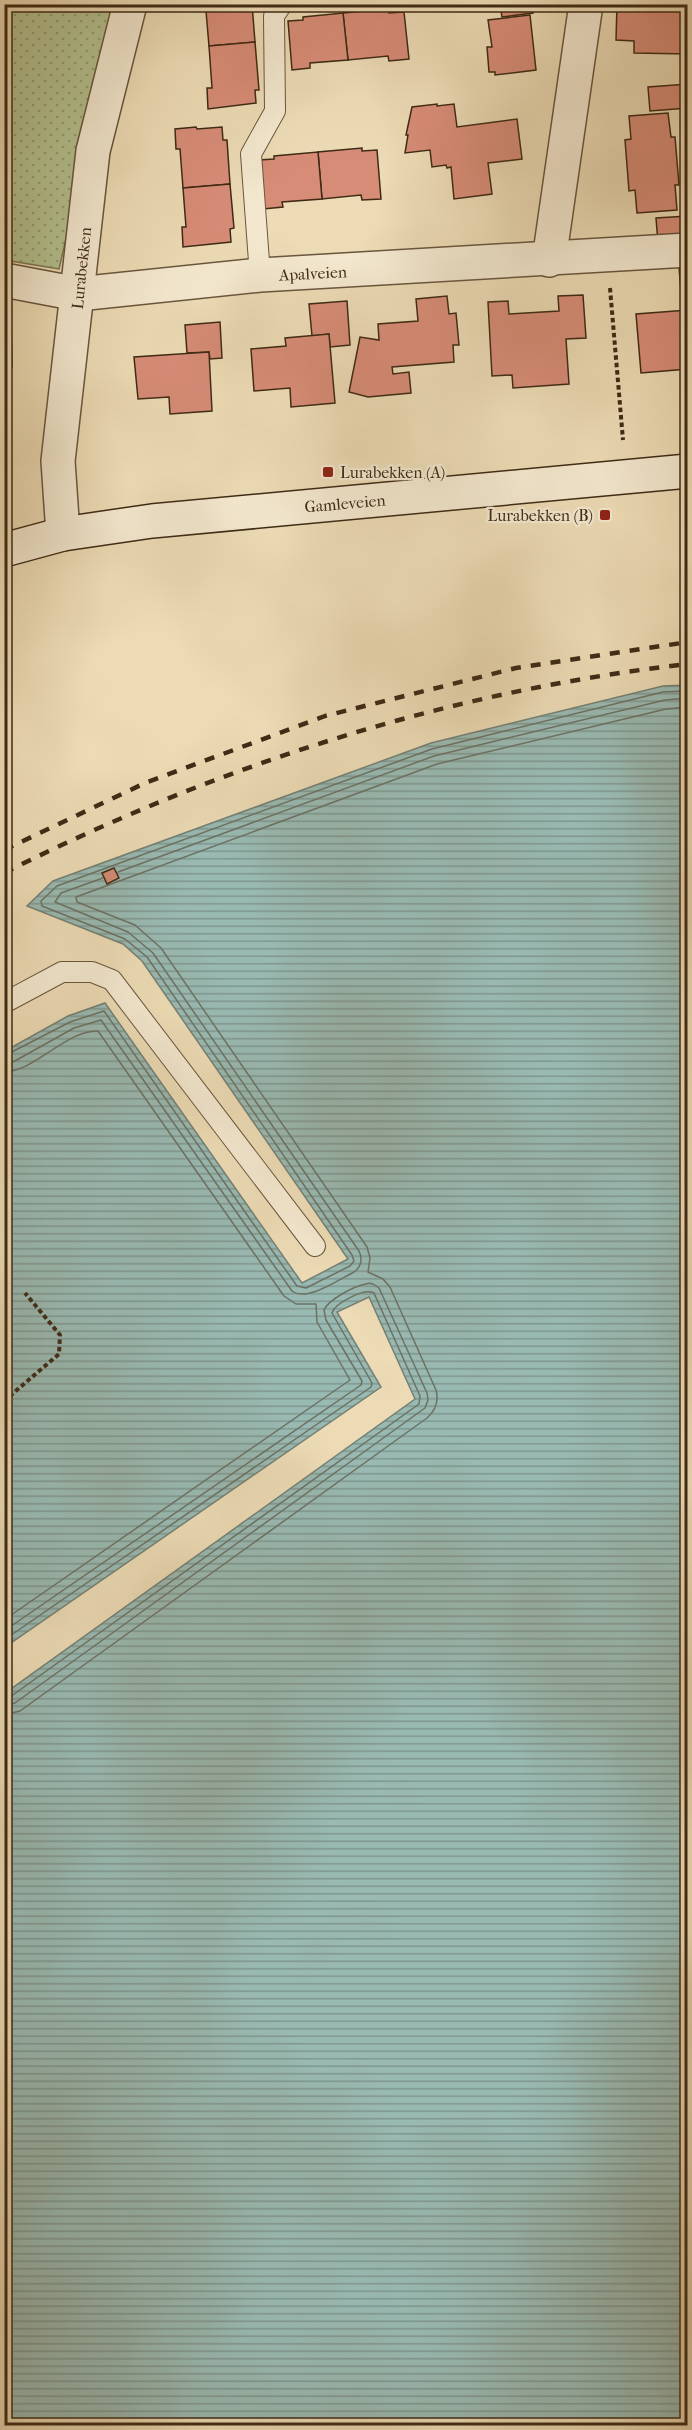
<svg xmlns="http://www.w3.org/2000/svg" width="692" height="2430" viewBox="0 0 692 2430" font-family="'IM FELL French Canon',serif">
<style>
.park{fill:url(#park-dots);stroke:#797652;stroke-width:1.5}
.water{fill:url(#water-rules);stroke:#758074;stroke-width:1.5}
.lines{fill:none;stroke-linecap:round;stroke-linejoin:round}
.shore{stroke:#6c7264;stroke-width:1.5}
.building{fill:#d78c77;stroke:#3e2a15;stroke-width:1.5}
.lane-casing{stroke:#6a563d;stroke-width:22}
.street-casing{stroke:#6a563d;stroke-width:36}
.secondary-casing{stroke:#3e2a15;stroke-width:36}
.path{stroke:#3e2a15;stroke-width:4;stroke-dasharray:4.5 3;stroke-linecap:butt}
.lane{stroke:#f3e8cf;stroke-width:20}
.street{stroke:#f3e8cf;stroke-width:33}
.secondary{stroke:#f3e8cf;stroke-width:33}
.rail{stroke:#3e2a15;stroke-width:4.5;stroke-dasharray:10 10;stroke-linecap:butt}
.poi-dot{fill:#8f2418;stroke:#f3e8cf;stroke-width:2}
.labels{text-anchor:middle;stroke-width:4.5;stroke-linejoin:round;paint-order:stroke}
.street-label{font-size:16px;fill:#3e2a15;stroke:#f3e8cf}
.poi-label{font-size:16px;fill:#3e2a15;stroke:#f3e8cf;text-anchor:start}
</style>
<defs>
<pattern id="park-dots" width="8" height="8" patternUnits="userSpaceOnUse" patternTransform="scale(1.5)"><rect width="8" height="8" fill="#b4c190"/><path d="M2 2h.1M6 6h.1" fill="none" stroke="#949d74" stroke-width="1.8" stroke-linecap="round"/></pattern>
<pattern id="water-rules" width="6" height="5" patternUnits="userSpaceOnUse" patternTransform="scale(1.5)"><rect width="6" height="5" fill="#99bab3"/><path d="M0 2.5h6" fill="none" stroke="#7e9790"/></pattern>
</defs>
<rect width="100%" height="100%" fill="#ecdbb5"/>
<filter id="stains"><feTurbulence type="fractalNoise" baseFrequency=".00333" numOctaves="4"/><feColorMatrix values="0 0 0 0 .2 0 0 0 0 .09 0 0 0 0 .02 0 0 0 .5 -.17"/></filter>
<radialGradient id="worn" r=".72"><stop offset=".6" stop-color="#630" stop-opacity="0"/><stop offset="1" stop-color="#630" stop-opacity=".3"/></radialGradient>
<path class="park" d="M4 5H120L59 269 5 260Z"/>
<path class="water" d="M687 685V2425H5L4 1694 415 1399 369 1297 337 1312 381 1387 5 1647V1051L68 1016 105 1003 302 1283 348 1259 142 961 123 944 27 906 53 881 431 743 663 686Z"/>
<g class="lines">
<g class="shore">
<path d="M118 872 434 756 665 700 688 698"/>
<path d="M4 1056 70 1022 104 1011 297 1286 306 1288 350 1266 354 1261 352 1255 147 957 125 939 42 906 41 901 57 886 432 749 663 692 688 691"/>
<path d="M4 1063 13 1062 74 1028 101 1020 292 1291C307 1302 338 1280 354 1272 361 1267 363 1259 359 1251L153 953 128 932 55 902 61 893 103 878"/>
<path d="M4 1072C36 1071 66 1030 98 1031L284 1296 296 1304H316L317 1322 350 1380 4 1620"/>
<path d="M4 1631 361 1385 362 1381 326 1320 324 1310C328 1300 354 1286 366 1284 371 1282 375 1285 379 1288L427 1393 428 1400 425 1408 15 1703 4 1706"/>
<path d="M4 1640 371 1387 372 1383 332 1313C335 1303 364 1288 374 1293L420 1396 419 1404 10 1697 4 1698"/>
<path d="M4 1715 20 1711 427 1418C436 1410 439 1401 436 1390L390 1287 383 1279 368 1272 370 1258 367 1247 161 948 135 925 77 902 76 897 437 764 666 709 688 707"/>
</g>
</g>
<g class="building">
<path d="M201 4H252L255 42 209 46 206 11H202Z"/>
<path d="M500 4H532L533 13 502 17Z"/>
<path d="M617 4H688V54L634 53V41L616 40Z"/>
<path d="M388 9 389 13 404 12 409 59 389 61 388 56 348 60 343 13Z"/>
<path d="M343 13 348 60 310 63V68L292 70 288 21 303 20V17Z"/>
<path d="M530 15 536 70 495 75V72H489L487 47H492L488 20Z"/>
<path d="M255 42 259 90H255L256 103 208 109 207 88H212L209 46Z"/>
<path d="M688 84V108L650 111 648 87Z"/>
<path d="M437 104V106L454 104 457 127 517 119 522 159 488 163 492 194 454 199 451 167 447 168 446 165 432 167 430 150 405 153 408 135H406L412 107Z"/>
<path d="M668 113 671 137H675L679 185H675L677 210 637 213 635 190 629 191 625 140 631 139 629 116Z"/>
<path d="M196 127 197 129 222 127 223 140H227L230 184 183 188 180 149H176L175 129Z"/>
<path d="M362 148V151L377 150 381 199 362 200 361 195 322 199 318 152Z"/>
<path d="M318 152 322 199 282 202 283 207 263 209 259 160 274 159V156Z"/>
<path d="M230 184 234 228 230 229 231 242 183 247 182 227H186L183 188Z"/>
<path d="M688 216V241L658 243 656 218Z"/>
<path d="M688 266V304L682 305 679 267Z"/>
<path d="M583 295 586 338 566 339 569 384 513 388 512 375 492 376 488 302 508 301 509 314 559 311 558 296Z"/>
<path d="M447 296 449 314 456 313 459 345H453L454 362 392 367 393 374 409 372 411 393 368 397 349 392 360 337 379 340 378 324 418 321 416 299Z"/>
<path d="M347 301 350 345 330 347 329 334 312 336 309 304Z"/>
<path d="M688 310V369L641 373 636 314Z"/>
<path d="M11 322 12 367H4V323Z"/>
<path d="M220 322 222 358 210 359 209 352 187 353 185 325Z"/>
<path d="M329 334 335 403 291 407 290 388 254 391 251 349 286 346 285 338Z"/>
<path d="M209 352 212 411 170 414 169 397 138 399 134 357Z"/>
<path d="M114 868 119 878 107 884 102 873Z"/>
</g>
<g class="lines">
<defs>
<g id="lane">
<path d="M260 275 251 154 275 111 274 16 282 4"/>
<path d="M4 1003 62 972H92L112 980 315 1246"/>
</g>
<g id="street">
<path d="M549 260 586 4"/>
<path d="M4 280 78 294 260 275 688 250"/>
<path d="M63 534 58 461 93 151 130 4"/>
</g>
<path id="secondary" d="M4 550 63 534 152 521 688 471"/>
</defs>
<use href="#lane" class="lane-casing"/>
<use href="#street" class="street-casing"/>
<use href="#secondary" class="secondary-casing"/>
<g class="path">
<path d="M4 16 8 4"/>
<path d="M610 288 623 440"/>
<path d="M4 1401 59 1354 60 1335 25 1293"/>
</g>
<use href="#lane" class="lane"/>
<use href="#street" class="street"/>
<use href="#secondary" class="secondary"/>
<g class="rail">
<path d="M4 850 145 783 325 716 516 668 688 642"/>
<path d="M4 873C219 765 449 691 688 664"/>
</g>
</g>
<g class="poi-dot">
<rect x="322" y="466" width="12" height="12" rx="3"/>
<rect x="599" y="509" width="12" height="12" rx="3"/>
</g>
<g class="labels">
<g class="street-label">
<text transform="translate(81 268) rotate(-84)" y="6">Lurabekken</text>
<text transform="translate(313 273) rotate(-3)" y="6">Apalveien</text>
<text transform="translate(345 503) rotate(-5)" y="6">Gamleveien</text>
</g>
<g class="poi-label">
<text x="340" y="478">Lurabekken (A)</text>
<text x="593" y="521" text-anchor="end">Lurabekken (B)</text>
</g>
</g>
<rect width="692" height="2430" fill="none" stroke="#ecdbb5" stroke-width="24"/>
<rect x="6" y="6" width="680" height="2418" fill="none" stroke="#3e2a15" stroke-width="3"/>
<rect x="12" y="12" width="668" height="2406" fill="none" stroke="#3e2a15" stroke-width="1.5"/>
<rect width="100%" height="100%" filter="url(#stains)"/>
<rect width="100%" height="100%" fill="url(#worn)"/>
</svg>
